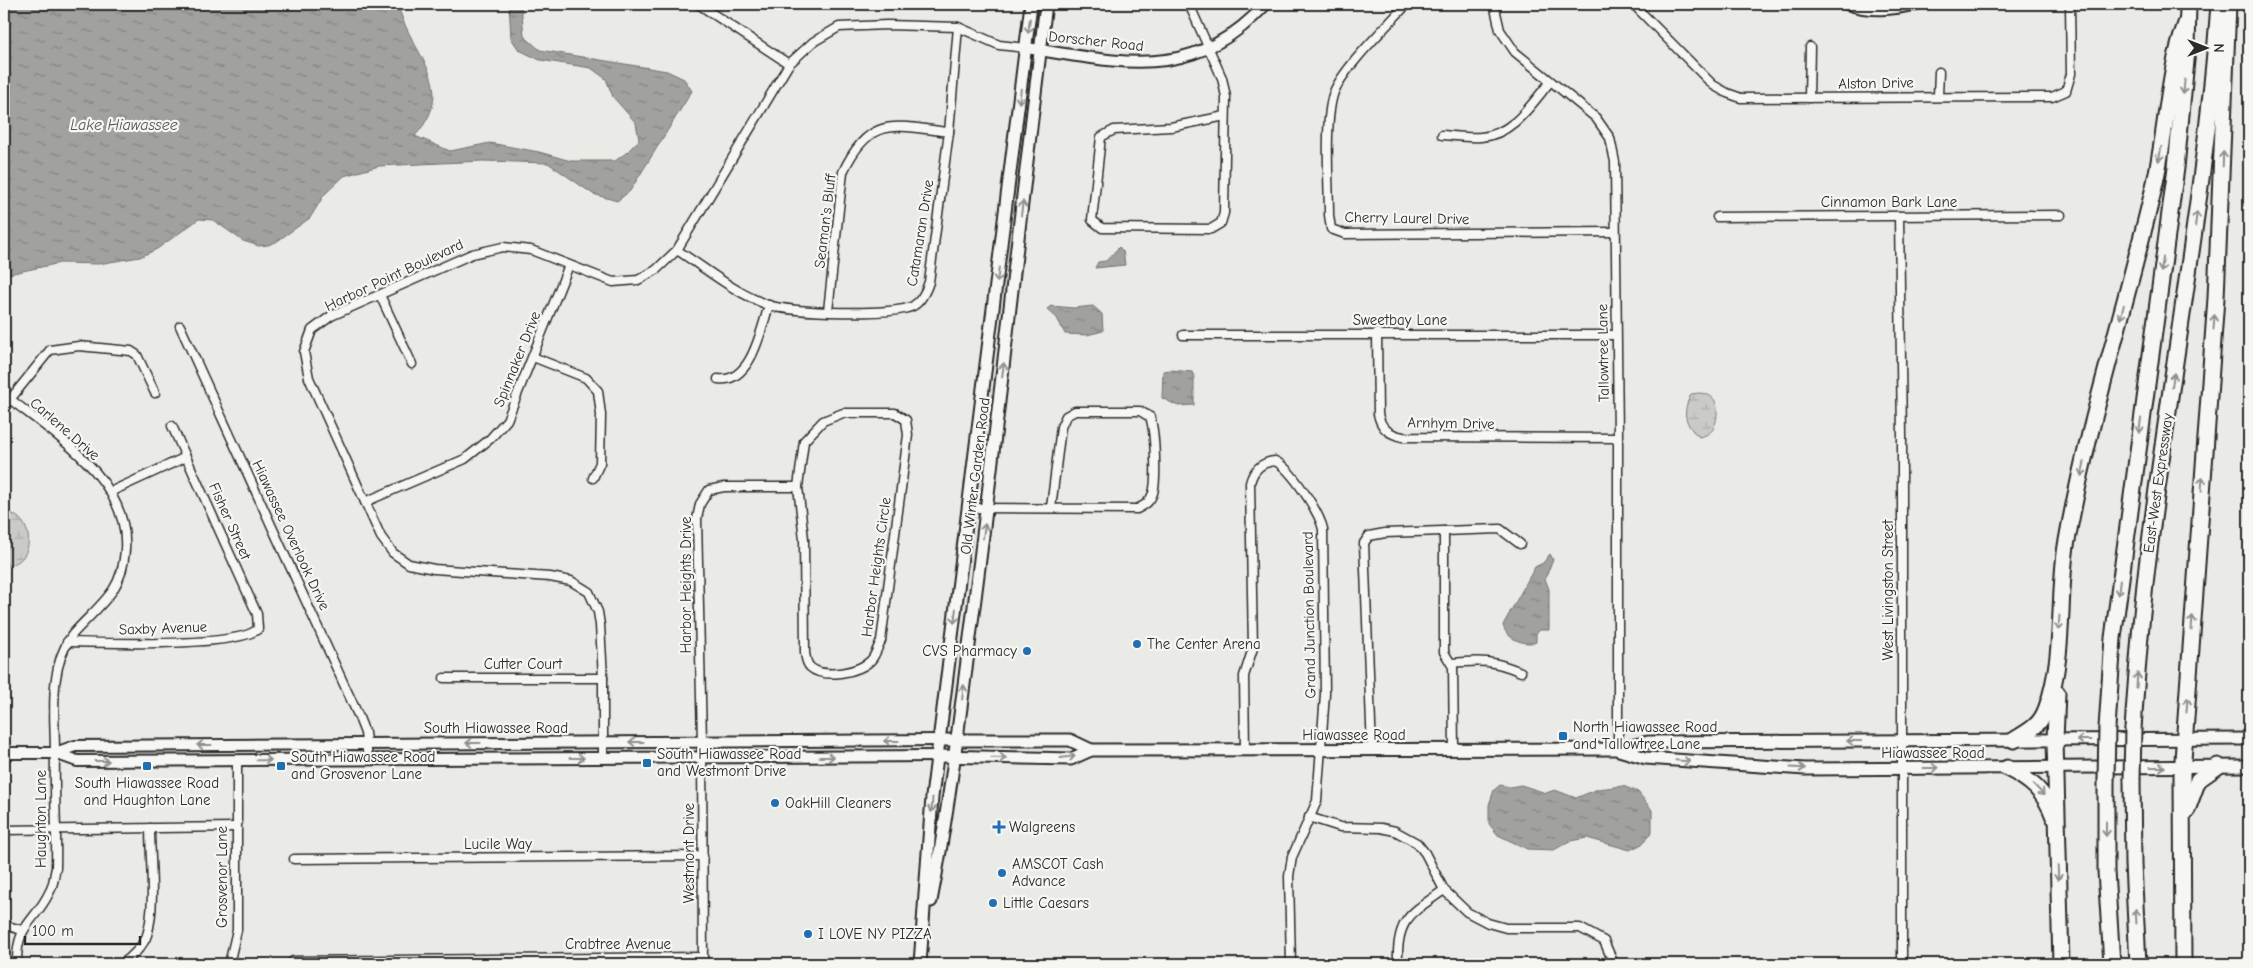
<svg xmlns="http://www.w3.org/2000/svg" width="2253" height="968" viewBox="0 0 2253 968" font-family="'Comic Neue',sans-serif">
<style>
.wetland{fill:url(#wetland-marsh);stroke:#7a7a79}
.water{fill:url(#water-ripples);stroke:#727270}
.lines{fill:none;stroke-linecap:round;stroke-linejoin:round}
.minor-casing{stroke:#2b2b2b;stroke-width:11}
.tertiary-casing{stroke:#2b2b2b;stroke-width:14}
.secondary-casing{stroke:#2b2b2b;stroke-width:15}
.motorway-casing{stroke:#2b2b2b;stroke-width:19}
.minor{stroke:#f6f6f2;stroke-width:8}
.tertiary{stroke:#f6f6f2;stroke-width:10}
.secondary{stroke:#f6f6f2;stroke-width:11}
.motorway{stroke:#f6f6f2;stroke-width:15}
.motorway-bridge-casing{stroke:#2b2b2b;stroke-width:19;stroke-linecap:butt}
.motorway-bridge{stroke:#f6f6f2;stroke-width:15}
.oneway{stroke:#90908e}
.poi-dot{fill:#1f6fb2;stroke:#f6f6f2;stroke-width:2}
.labels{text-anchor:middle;stroke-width:4.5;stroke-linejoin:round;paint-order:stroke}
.street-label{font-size:15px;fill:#2b2b2b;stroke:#f6f6f2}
.poi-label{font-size:15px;fill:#2b2b2b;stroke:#f6f6f2;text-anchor:start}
.water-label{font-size:16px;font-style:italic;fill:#545453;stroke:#f6f6f2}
</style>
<defs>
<pattern id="wetland-marsh" width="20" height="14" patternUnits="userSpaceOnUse" patternTransform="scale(1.25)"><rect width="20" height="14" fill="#cacac7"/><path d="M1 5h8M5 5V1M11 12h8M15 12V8" fill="none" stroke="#aeaeab"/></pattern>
<pattern id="water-ripples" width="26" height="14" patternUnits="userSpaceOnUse" patternTransform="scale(1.25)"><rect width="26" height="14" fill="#a1a19e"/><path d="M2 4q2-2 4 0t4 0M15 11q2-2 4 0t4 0" fill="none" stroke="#838381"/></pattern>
</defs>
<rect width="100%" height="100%" fill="#eaeae6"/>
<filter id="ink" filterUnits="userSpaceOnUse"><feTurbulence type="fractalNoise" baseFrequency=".02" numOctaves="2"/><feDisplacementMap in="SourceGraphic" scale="10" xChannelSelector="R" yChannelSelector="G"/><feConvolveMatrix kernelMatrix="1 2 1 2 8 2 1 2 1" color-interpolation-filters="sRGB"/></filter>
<g filter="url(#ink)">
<g class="wetland">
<path d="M1699 393C1702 393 1707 394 1710 396 1720 401 1718 420 1713 429 1710 434 1704 436 1699 437 1684 424 1682 412 1691 394Z"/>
<path d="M7 512C38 520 34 567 4 565V513Z"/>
</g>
<g class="water">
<path d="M4 4H398C410 56 461 84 415 136L450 151 490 143 539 152 571 161H615L626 153 639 140 636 123 613 97 606 79 591 68 540 60 519 50 511 38 509 4H521L524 36 540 50 667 71 684 79 692 91 630 191 617 201 593 194 548 163 483 161 379 166 344 176 324 195 310 218 276 242 268 245 259 246 243 241 213 220 199 219 157 249 140 257 98 264 60 263 4 275Z"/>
<path d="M1119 247 1123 251 1125 265 1095 268 1098 262 1106 261Z"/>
<path d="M1051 306 1074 308 1093 306 1102 314 1103 331 1087 335 1065 334 1057 318 1047 309Z"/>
<path d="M1172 370 1192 372 1194 375V405L1178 406 1162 398 1163 371Z"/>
<path d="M1550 554 1553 560 1545 579 1549 589V630H1540L1536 634V642C1524 646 1505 638 1503 625L1535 567 1543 563Z"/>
<path d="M1500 785 1510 787 1521 785 1546 793 1555 790 1576 798 1598 789 1623 786 1638 792 1652 810V832L1642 844 1630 850 1587 838 1570 841 1554 850 1527 849 1498 835 1489 824V805L1494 790Z"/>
</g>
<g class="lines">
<defs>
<g id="minor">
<path d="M698 4 789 64"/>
<path d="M1189 4 1222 78 1226 97 1224 213 1221 223 1211 229 1102 228 1092 220 1101 137 1114 130 1171 127 1225 116"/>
<path d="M1407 4C1388 25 1344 67 1334 92 1324 119 1329 184 1329 215L1331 229 1345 234 1615 232"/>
<path d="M1494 4 1500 30 1515 52 1596 118 1610 138 1615 162 1618 438V749"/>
<path d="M1633 4 1713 85 1727 93 1741 98 2052 97 2066 91 2071 74 2070 4"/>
<path d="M1938 96 1939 72"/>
<path d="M1809 98 1810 47"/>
<path d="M1442 135C1455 136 1468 138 1481 137 1513 135 1532 103 1550 82"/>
<path d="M1899 216 1902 436V964"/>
<path d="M1717 217 2061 215"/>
<path d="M677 250C706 269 735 293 768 305 789 313 895 316 913 306 922 301 926 291 929 282L949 132 958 27"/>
<path d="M380 295 412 364"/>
<path d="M828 311 843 172C870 114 895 126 949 132"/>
<path d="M180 326 358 715 365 733 368 759"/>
<path d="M1377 333 1378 414C1381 429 1389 434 1403 437L1618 438"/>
<path d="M1183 335H1616"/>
<path d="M533 357 586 378 598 391 601 415 600 463 593 478"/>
<path d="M718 379C751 384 761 330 769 305"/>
<path d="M10 399C57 436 130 481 125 550 124 564 121 578 113 590 102 606 85 620 72 635 48 669 55 714 55 753 54 792 57 830 56 868 54 875 54 884 50 891 36 922 16 923 17 964"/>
<path d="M4 407 50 350 79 346 131 351 137 355 155 393"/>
<path d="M843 413H895L906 420 908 435 881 641C878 646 876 654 872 659 861 673 823 679 810 667 806 663 806 658 805 653L804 539 798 487 804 441 823 421Z"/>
<path d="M110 492 186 457"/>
<path d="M365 502 465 459 490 439 507 420 569 265"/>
<path d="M969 508 1137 509C1145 505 1150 502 1153 493 1157 480 1155 430 1150 417L1140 411H1075L1066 416 1061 427 1051 508"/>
<path d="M1444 531V652L1453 667 1454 750"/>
<path d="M67 642C100 643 237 648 258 629L257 614 172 426"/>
<path d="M1451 663C1481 660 1493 660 1521 672"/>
<path d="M444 678H603"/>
<path d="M1245 750 1244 676 1253 648 1250 483C1253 470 1262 462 1275 461 1291 468 1319 512 1323 529L1325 694 1322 734 1317 801 1292 857 1289 876 1291 964"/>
<path d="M1372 750 1364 543 1369 536 1385 533 1500 529 1520 544"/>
<path d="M603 757V678L600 625 598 612 589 592 571 581 550 577 434 569 409 564 393 553 381 537 309 378 304 352 312 330 331 316 472 254 503 247 531 250 613 282 638 280 656 270 677 250 789 64 813 42 839 27 887 25 958 27 999 45 1026 48"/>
<path d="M1309 817 1340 827 1381 828 1395 831 1417 843 1425 853 1444 890 1467 912 1488 923 1506 928H1580L1604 941 1614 964"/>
<path d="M4 830 236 827"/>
<path d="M294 859 703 856"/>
<path d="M4 925 22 930"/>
<path d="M293 961 703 957"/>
<path d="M122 964C131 958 144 945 147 935 156 907 150 858 150 828"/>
<path d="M229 964 237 930V760"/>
<path d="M703 964 702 742 697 519 700 504 709 490 724 487H798"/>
<path d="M1398 964C1396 919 1410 914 1444 890"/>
</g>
<g id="tertiary">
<path d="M1847 4C1871 12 1892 10 1917 4"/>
<path d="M1026 48C1121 62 1192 84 1266 4"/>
<path d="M4 753H55L75 746 940 740"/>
<path d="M55 753 77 761 938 756"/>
</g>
<g id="secondary">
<path d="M940 740H1070L1091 750"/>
<path d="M1619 750 1646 758 1805 769 2249 766"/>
<path d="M938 756 1071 759 1091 750 1618 749 1648 742 2249 739"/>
<path d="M931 901C949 809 960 715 972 622 999 416 1020 210 1046 4"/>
<path d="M920 964 932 797 1031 4"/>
</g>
<g id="motorway">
<path d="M2057 693 2055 740 2061 964"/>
<path d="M2107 728 2113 638 2176 168 2187 50 2188 4"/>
<path d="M2133 729C2137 669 2141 610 2149 551 2171 369 2206 187 2219 4"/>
<path d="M2014 740C2030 731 2041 725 2047 707 2065 656 2058 599 2066 546 2087 425 2126 307 2154 187 2167 132 2167 73 2187 21"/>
<path d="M2007 768C2031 780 2045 792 2054 817"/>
<path d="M2106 780V871L2112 964"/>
<path d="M2132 780 2133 864 2138 964"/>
<path d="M2187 810 2198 780 2218 766"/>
<path d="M2183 964 2182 774 2216 298 2228 4"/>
</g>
</defs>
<use href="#minor" class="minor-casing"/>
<use href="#tertiary" class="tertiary-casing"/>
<use href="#secondary" class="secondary-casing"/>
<use href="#motorway" class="motorway-casing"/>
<use href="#minor" class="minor"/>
<use href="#tertiary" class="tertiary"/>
<use href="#secondary" class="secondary"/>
<use href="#motorway" class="motorway"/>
<defs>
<g id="motorway-bridge">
<path d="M2106 780 2107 728"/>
<path d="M2132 780 2133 729"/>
</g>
</defs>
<use href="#motorway-bridge" class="motorway-bridge-casing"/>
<use href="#motorway-bridge" class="motorway-bridge"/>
</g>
<defs><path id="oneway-shaft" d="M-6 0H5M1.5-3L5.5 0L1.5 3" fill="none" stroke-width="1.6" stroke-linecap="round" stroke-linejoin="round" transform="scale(1.25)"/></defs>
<g class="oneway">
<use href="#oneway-shaft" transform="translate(1029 26) rotate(97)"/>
<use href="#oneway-shaft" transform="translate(2184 87) rotate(95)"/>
<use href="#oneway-shaft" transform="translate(1020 96) rotate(97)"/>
<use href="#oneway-shaft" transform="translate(2160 154) rotate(101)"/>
<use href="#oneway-shaft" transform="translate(2223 159) rotate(-88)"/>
<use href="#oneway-shaft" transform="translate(1022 208) rotate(-83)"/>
<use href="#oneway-shaft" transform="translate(2196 219) rotate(-83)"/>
<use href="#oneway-shaft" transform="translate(2162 265) rotate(98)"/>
<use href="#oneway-shaft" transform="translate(998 275) rotate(97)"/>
<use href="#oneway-shaft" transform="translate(2122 312) rotate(105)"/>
<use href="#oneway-shaft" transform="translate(2214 322) rotate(-86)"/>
<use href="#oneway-shaft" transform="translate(1003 370) rotate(-83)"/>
<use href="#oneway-shaft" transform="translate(2173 380) rotate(-82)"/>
<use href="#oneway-shaft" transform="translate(2140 426) rotate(98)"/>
<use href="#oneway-shaft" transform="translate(2083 469) rotate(102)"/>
<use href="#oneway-shaft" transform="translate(2202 484) rotate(-86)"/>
<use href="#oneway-shaft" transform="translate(984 531) rotate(-82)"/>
<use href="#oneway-shaft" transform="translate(2119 588) rotate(97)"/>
<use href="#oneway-shaft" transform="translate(955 616) rotate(97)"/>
<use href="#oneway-shaft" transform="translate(2059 623) rotate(94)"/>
<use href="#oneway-shaft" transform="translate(2192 623) rotate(-86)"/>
<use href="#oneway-shaft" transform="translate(2137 680) rotate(-86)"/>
<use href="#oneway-shaft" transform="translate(963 692) rotate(-83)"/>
<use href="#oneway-shaft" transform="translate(2187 705) rotate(-86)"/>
<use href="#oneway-shaft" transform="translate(2084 740) rotate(180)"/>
<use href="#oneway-shaft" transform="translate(891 741) rotate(180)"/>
<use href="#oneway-shaft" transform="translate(1854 741) rotate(180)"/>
<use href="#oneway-shaft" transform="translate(636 742) rotate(180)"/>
<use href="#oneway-shaft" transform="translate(473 743) rotate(180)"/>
<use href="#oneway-shaft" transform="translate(204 745) rotate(180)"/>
<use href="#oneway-shaft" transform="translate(827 757)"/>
<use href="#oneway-shaft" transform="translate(1068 757) rotate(-8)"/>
<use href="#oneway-shaft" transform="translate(577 758)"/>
<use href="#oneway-shaft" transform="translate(999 758) rotate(1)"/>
<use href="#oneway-shaft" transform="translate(264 760) rotate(-1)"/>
<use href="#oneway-shaft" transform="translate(102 761)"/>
<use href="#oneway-shaft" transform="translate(1683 761) rotate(5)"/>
<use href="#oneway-shaft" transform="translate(2158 767)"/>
<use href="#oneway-shaft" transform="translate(1798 768) rotate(3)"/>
<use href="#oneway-shaft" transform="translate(1931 768)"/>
<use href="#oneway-shaft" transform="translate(2039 790) rotate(47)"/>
<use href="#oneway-shaft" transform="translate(932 805) rotate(94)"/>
<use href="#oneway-shaft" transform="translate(2106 829) rotate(90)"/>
<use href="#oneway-shaft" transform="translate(2058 873) rotate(88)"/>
<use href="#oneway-shaft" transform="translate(2136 916) rotate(-93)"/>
</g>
</g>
<g class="poi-dot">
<circle cx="1137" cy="644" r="5"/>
<circle cx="1027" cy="651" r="5"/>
<rect x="1558" y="731" width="10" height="10" rx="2.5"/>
<rect x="642" y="758" width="10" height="10" rx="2.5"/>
<rect x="142" y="761" width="10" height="10" rx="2.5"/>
<rect x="276" y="761" width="10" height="10" rx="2.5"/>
<circle cx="775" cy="803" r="5"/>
<path d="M996.5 819.5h5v5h5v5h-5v5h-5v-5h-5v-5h5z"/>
<circle cx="1002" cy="873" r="5"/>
<circle cx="993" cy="903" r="5"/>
<circle cx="808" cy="934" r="5"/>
</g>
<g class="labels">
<g class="street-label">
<text transform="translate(1096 41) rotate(6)" y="5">Dorscher Road</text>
<text transform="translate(1876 83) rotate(-1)" y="5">Alston Drive</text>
<text x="1889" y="207">Cinnamon Bark Lane</text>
<text transform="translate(1407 218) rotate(1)" y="5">Cherry Laurel Drive</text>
<text transform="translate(825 221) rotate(-83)" y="5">Seaman's Bluff</text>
<text transform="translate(920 233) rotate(-81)" y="5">Catamaran Drive</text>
<text transform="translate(394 275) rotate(-25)" y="5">Harbor Point Boulevard</text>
<text x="1400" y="325">Sweetbay Lane</text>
<text transform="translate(1603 353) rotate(-91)" y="5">Tallowtree Lane</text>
<text transform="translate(517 359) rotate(-68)" y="5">Spinnaker Drive</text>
<text transform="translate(1451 423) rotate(1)" y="5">Arnhym Drive</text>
<text transform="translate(65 429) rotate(41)" y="5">Carlene Drive</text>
<text transform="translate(975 476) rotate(-83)" y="5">Old Winter Garden Road</text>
<text transform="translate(2158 483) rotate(-82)" y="5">East-West Expressway</text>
<text transform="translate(230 521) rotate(66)" y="5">Fisher Street</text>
<text transform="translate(291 535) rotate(65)" y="5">Hiawassee Overlook Drive</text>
<text transform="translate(876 567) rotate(-82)" y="5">Harbor Heights Circle</text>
<text transform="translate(686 585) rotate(-90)" y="5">Harbor Heights Drive</text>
<text transform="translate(1888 590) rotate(-90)" y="5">West Livingston Street</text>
<text transform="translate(1309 615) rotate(-91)" y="5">Grand Junction Boulevard</text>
<text transform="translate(163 628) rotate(-2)" y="5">Saxby Avenue</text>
<text x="523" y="669">Cutter Court</text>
<text x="496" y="733">South Hiawassee Road</text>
<text x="1354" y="740">Hiawassee Road</text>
<text x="1933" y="758">Hiawassee Road</text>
<text transform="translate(41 819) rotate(-90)" y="5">Haughton Lane</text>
<text x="498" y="849">Lucile Way</text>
<text transform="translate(689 853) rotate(-90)" y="5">Westmont Drive</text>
<text transform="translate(222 877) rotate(-90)" y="5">Grosvenor Lane</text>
<text x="618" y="949">Crabtree Avenue</text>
</g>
<g class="poi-label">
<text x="1147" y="649">The Center Arena</text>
<text x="1017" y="656" text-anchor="end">CVS Pharmacy</text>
<text x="1573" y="732">North Hiawassee Road<tspan x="1573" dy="17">and Tallowtree Lane</tspan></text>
<text x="657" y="759">South Hiawassee Road<tspan x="657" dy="17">and Westmont Drive</tspan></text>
<text x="291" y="762">South Hiawassee Road<tspan x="291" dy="17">and Grosvenor Lane</tspan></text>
<text x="147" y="788" text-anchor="middle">South Hiawassee Road<tspan x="147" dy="17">and Haughton Lane</tspan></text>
<text x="785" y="808">OakHill Cleaners</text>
<text x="1009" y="832">Walgreens</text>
<text x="1012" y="869">AMSCOT Cash<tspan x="1012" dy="17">Advance</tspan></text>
<text x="1003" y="908">Little Caesars</text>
<text x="818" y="939">I LOVE NY PIZZA</text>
</g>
<g class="water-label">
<text x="124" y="130">Lake Hiawassee</text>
</g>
</g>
<rect width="2253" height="968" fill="none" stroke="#f6f6f2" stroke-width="20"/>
<rect x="10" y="10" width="2233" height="948" fill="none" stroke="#2b2b2b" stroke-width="2" filter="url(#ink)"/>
<g transform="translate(2206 48) rotate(90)" stroke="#f6f6f2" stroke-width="4" paint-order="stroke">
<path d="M0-4L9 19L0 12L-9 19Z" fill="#2b2b2b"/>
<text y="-8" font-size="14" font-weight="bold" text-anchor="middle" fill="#2b2b2b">N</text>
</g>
<path d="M25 936v8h115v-8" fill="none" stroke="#2b2b2b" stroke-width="2.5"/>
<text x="32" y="936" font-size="15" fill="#2b2b2b" stroke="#f6f6f2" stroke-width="4" paint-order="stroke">100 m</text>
</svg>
